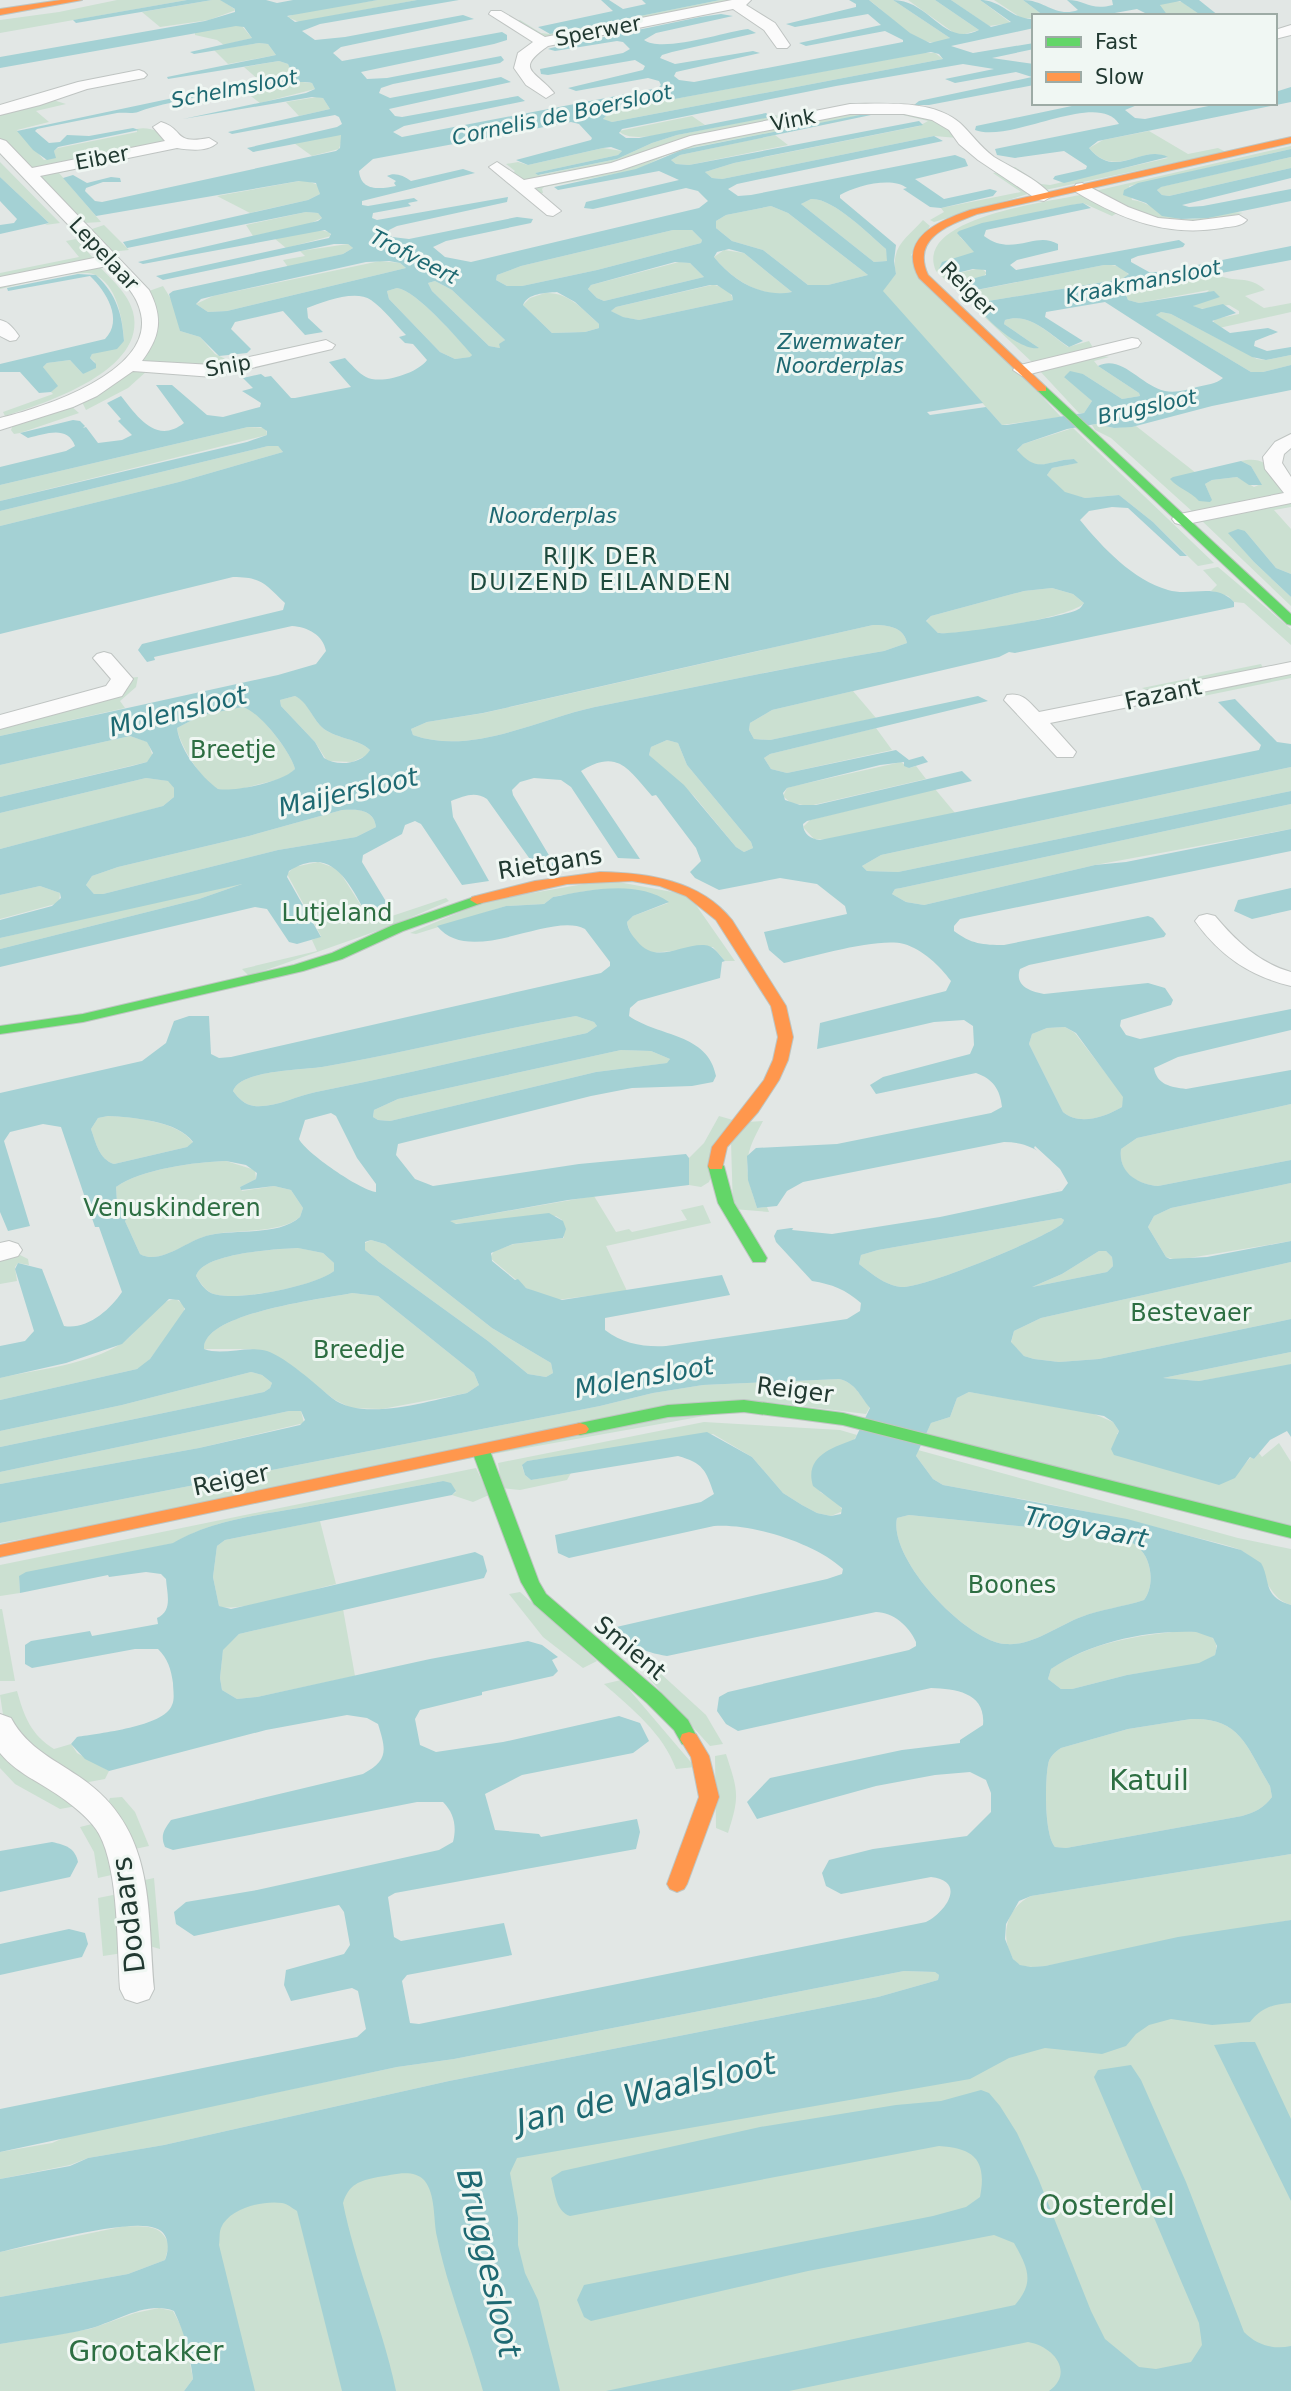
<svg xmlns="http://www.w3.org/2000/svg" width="1291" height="2391" viewBox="0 0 1291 2391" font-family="'DejaVu Sans',sans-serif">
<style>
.green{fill:#cbe0d1}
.water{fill:#a4d1d4;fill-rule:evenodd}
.pier{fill:#e2e7e5}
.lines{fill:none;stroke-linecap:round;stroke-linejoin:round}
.street-casing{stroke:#bfc4c2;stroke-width:2}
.fast-casing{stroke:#bec5c2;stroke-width:2}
.slow-casing{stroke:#bec5c2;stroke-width:2}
.street{fill:#fbfbfb;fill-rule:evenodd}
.fast{fill:#63d668;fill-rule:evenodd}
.slow{fill:#ff974d;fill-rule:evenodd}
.labels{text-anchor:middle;stroke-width:6;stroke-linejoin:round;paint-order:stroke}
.far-street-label{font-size:21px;fill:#213931;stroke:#f0f7f3}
.far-water-label{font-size:21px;font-style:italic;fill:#1e6972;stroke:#f0f7f3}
.far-quarter-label{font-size:23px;letter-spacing:2px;fill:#1e4a3d;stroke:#f0f7f3}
.street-label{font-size:24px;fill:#213931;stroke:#f0f7f3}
.park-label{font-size:24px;fill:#2d6e42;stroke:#f0f7f3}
.water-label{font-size:26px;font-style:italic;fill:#1e6972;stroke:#f0f7f3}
.near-park-label{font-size:28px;fill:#2d6e42;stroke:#f0f7f3}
.near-street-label{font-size:28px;fill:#213931;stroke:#f0f7f3}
.near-water-label{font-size:32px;font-style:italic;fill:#1e6972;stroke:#f0f7f3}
</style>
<rect width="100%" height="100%" fill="#e2e7e5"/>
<g class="green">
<path d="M117 0H187L0 33V20L59 12Z"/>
<path d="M212 0H221L236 10 209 20 160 27 142 12Z"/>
<path d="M378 0H417L299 22 287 17 300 12Z"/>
<path d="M720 0H738L551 38 539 37 516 21 520 20 541 33 549 34Z"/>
<path d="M869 0H893L950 38C921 56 891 15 869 0Z"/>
<path d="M908 0H935L979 30 961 35 954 33Z"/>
<path d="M951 0H980L1011 23 989 26Z"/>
<path d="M994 0H1023L1044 16 1023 19Z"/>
<path d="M1176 1 1182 2 1202 16H1168L1159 8 1161 4Z"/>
<path d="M226 26H242L252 38 224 45 217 40 195 35V32Z"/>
<path d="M259 43 268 44 276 55 228 64 214 50Z"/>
<path d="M922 53H935L943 59 612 122 603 120 607 114 631 107Z"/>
<path d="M279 61 288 64 293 73 260 81 244 67Z"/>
<path d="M292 81 312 83 315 89 260 103 243 90Z"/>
<path d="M317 97 323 98 330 109 299 116 286 102Z"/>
<path d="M53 100 66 104 36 111 49 122 17 130 44 160 55 157 54 151 58 148 137 132V129C148 126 164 132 170 141L39 169 29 167 0 138V111Z"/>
<path d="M845 112 873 113 695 147 665 156 636 170 544 187 542 189 543 193H536L534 189 668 149Z"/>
<path d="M768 113 790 119 630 160 525 182 511 174 515 171 506 164 518 162 528 165 603 148 622 151 618 155 535 173 540 175 617 159 652 143 677 135 771 116Z"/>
<path d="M910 113 948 126 958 138 934 136 722 179 712 178 705 172 734 163 919 126 928 121 903 115Z"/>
<path d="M692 116 705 125C686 128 632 146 619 131Z"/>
<path d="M1149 131 1188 154 1218 148 1226 152 1045 190 1006 169 1015 167 1041 184 1050 185 1168 158C1145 142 1116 181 1089 148L1103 140Z"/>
<path d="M333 135H341L342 139 339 149 312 156 294 143Z"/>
<path d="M775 135 788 145 689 165 676 164 671 160 680 155Z"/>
<path d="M1291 146V149L1129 186 1132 200C1151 202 1163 217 1183 219 1202 221 1225 209 1243 213L1220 218 1218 222 1155 221 1095 191Z"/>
<path d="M1291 157V168L1169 196 1162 195 1157 190 1160 187Z"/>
<path d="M120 158 124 160 59 173 101 222 84 223 38 177 41 174Z"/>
<path d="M0 162 60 223 45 225 49 223 47 221 0 177Z"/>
<path d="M1001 172 1031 193 934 222 930 220 944 212 941 208 1021 192 993 173Z"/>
<path d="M305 180 318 185 320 194 308 200 250 213 217 196Z"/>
<path d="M1084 194 1117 213 1112 216 1083 203 1041 211 960 237 975 252 949 275 981 268 987 273 981 278 959 282 961 290 967 292 1104 265C1114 264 1125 267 1129 276L1122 279 976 303 986 317 1039 348 1004 324 1005 320C1030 312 1049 334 1068 347L1089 341 1092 346 1091 351 1034 364 936 271C912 217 1051 202 1084 194Z"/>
<path d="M811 199C832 197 870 235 886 249L888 261 874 262 801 204Z"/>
<path d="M771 206 788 213 868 275 828 285H808L763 250 732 241 716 228V221L726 215Z"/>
<path d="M306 212 318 213 322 218 309 224 253 236 246 225Z"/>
<path d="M923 220 930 226 911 255 1061 417 1002 425 882 291 896 274C890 246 907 238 923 220Z"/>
<path d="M104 225 129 250 110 252 89 230Z"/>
<path d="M319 230 329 232 331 236 286 248 274 238Z"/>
<path d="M673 230H692L702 240 701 243 597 270 522 286H507L496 280 497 275 521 266Z"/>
<path d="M76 239 95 260 0 280V273L79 257 66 241Z"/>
<path d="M348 244 353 248 343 254 288 267 283 260 305 256 300 251Z"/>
<path d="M724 250 744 253 792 292C763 299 732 280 714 257Z"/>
<path d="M380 261 400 263 406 268 227 311 208 312 196 304 213 296Z"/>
<path d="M679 262 690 263 704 277 604 301 597 298 588 289 591 285Z"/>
<path d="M98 265C111 279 128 293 133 312 148 370 46 403 5 416L3 412 53 394 51 392 57 386 43 367 47 363 70 360 83 374 95 362 90 358 92 354 124 341C123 320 117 283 93 274 78 269 18 285 0 289V284Z"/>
<path d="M1217 274C1233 284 1249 274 1265 290L1245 296 1264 308 1291 303V312L1219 328 1213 323 1215 319 1239 314V311L1229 305 1200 309 1193 306 1209 290 1139 303 1128 300 1126 294 1136 289Z"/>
<path d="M435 281 452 290 505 340 500 344V348L489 346 432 291 428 283Z"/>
<path d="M712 285C721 285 732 292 733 300L639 320 622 317 611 311 616 307Z"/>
<path d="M163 286 174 304 180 331 200 337 215 354 230 361 295 346 297 348 226 366 149 365 142 361 158 316 149 291Z"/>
<path d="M397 288C417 291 457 338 472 354L471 357 455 359 440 352 389 299 387 291Z"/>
<path d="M545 293C569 292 582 309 599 324V328L585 332 552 333 523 305 530 298Z"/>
<path d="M1161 312 1171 314 1257 359 1266 360 1291 355V365L1263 372H1251L1157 316V314Z"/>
<path d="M1097 355 1109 357 1094 361 1098 366 1139 393 1140 396 1122 399 1083 374 1064 376 1092 401 1084 413H1079L1039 370Z"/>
<path d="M137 369 148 370 128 388 86 410 82 402Z"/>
<path d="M72 407 79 413 20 433 14 434 11 430 13 425Z"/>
<path d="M1096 424 1114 428 1136 426 1196 473 1191 474 1190 492 1211 498 1205 484 1212 480 1237 477 1254 487 1261 484 1251 466 1241 461C1270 455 1272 473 1285 494L1194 513 1111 438 1095 430 1092 425Z"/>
<path d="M248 427 266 428 267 435 0 501V485Z"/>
<path d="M1073 428 1214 563 1198 566 1153 522 1119 495 1085 498 1065 493 1047 475 1052 468 1077 463 1074 459C1046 460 1039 475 1017 451L1023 444Z"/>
<path d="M268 446H278L283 452 179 482 0 526V511Z"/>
<path d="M1291 501V507L1274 510 1291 529V574L1276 568 1245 531 1229 533 1254 562 1291 597V606L1200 519Z"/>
<path d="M1218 567 1291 629V645L1244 603 1234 602 1228 596 1211 591 1217 585 1203 570Z"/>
<path d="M1052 588 1073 594 1084 603C1074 617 958 636 938 633L926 622 931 616 1024 591Z"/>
<path d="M873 625C888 625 904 627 907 643L884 651C787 667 691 688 595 707 538 719 472 756 413 735L411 729 427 722 484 713Z"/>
<path d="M1261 664 1264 670 1153 693 1142 688Z"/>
<path d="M1291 671V678L1184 700 1180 696Z"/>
<path d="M138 677 136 687 120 701 125 708 0 736V726L97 702 128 678Z"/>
<path d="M853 691 876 718 770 740 754 739 749 730 750 723 772 710Z"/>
<path d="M295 696C308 701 312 719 324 729 338 739 359 739 370 750L368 755 352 762 327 761 315 742 281 706 280 700Z"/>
<path d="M236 708C242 707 247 707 252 711 265 720 292 754 295 769 286 779 272 781 260 784 248 787 233 792 221 790 204 786 179 744 177 728L202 715Z"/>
<path d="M876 728 892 750 787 773 771 769 764 758 770 754Z"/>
<path d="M130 736 148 742 153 757 147 762 0 797V765Z"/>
<path d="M667 740 678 743 687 765 751 842 753 848 744 852 736 847 694 796 649 755 651 747Z"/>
<path d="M901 762 909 768 916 766 926 779 809 806 791 803 783 796 787 788 794 786Z"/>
<path d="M1291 767V791L898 872 867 871 862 866 881 855Z"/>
<path d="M146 778 169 781 174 788V797L163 806 149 810 0 849V813Z"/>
<path d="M935 789 955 813 829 840 814 839 803 827 810 820Z"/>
<path d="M1291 804V829L1095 865 924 905 906 902 892 894 895 889 901 888Z"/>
<path d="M342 810C357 809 374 809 376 827L356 837 278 850 103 894H94L86 885 92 876 118 867 249 836Z"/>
<path d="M318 862 338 869 367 915 381 912 386 918 446 898 449 901 391 926 249 976 242 969 317 951 312 940 321 936 287 874 294 867Z"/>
<path d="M607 880 689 895 735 961H725L713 947 651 953C639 948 629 934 627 922L633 916 668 903C636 880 589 890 553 897L544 904 506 906 416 934 410 933 486 901Z"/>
<path d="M232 884H242L199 899 0 949V938Z"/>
<path d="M40 886 60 893 59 903 0 919V895Z"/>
<path d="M576 1016 594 1022 597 1026 587 1033C497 1052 407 1074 316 1092 296 1096 275 1108 254 1106 245 1105 238 1098 233 1091 240 1070 302 1070 322 1067 407 1052 491 1031 576 1016Z"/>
<path d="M1065 1027 1075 1033 1124 1097 1122 1107C1105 1117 1079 1126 1063 1112L1029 1044 1032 1034 1047 1028Z"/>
<path d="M621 1050 651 1051 670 1059 668 1063 596 1072 390 1121 378 1120 373 1117 374 1110 398 1099Z"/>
<path d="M1291 1104V1160L1158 1186C1137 1184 1118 1173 1121 1149L1137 1138Z"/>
<path d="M108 1116C131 1117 180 1121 193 1143L187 1147 114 1164C99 1159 96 1143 91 1129L98 1118Z"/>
<path d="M719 1116 733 1120 709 1182 701 1187 689 1185V1158L704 1143Z"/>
<path d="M763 1121C742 1159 744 1167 757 1208L767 1207 769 1212 733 1209 731 1142 747 1122Z"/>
<path d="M226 1161 255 1170 256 1179 240 1187 242 1191 274 1186 291 1190 303 1208 300 1217C281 1234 235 1229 210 1235 189 1239 161 1266 140 1254L125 1221 130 1210 117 1202 116 1187C141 1169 195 1162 226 1161Z"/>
<path d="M1291 1183V1241L1177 1260 1166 1257 1148 1227 1154 1216 1171 1208Z"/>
<path d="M594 1196 616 1232 629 1229 632 1232 687 1220 681 1210 703 1205 711 1223 606 1246 627 1291 556 1300 526 1288 490 1258 494 1251 514 1244 564 1238 562 1220 556 1216 451 1224 450 1221Z"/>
<path d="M1061 1218 1064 1220 1062 1224C1043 1239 922 1289 901 1287 886 1286 871 1273 859 1264L861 1255 878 1250Z"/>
<path d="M371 1240 385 1244 492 1328 551 1363 553 1373 546 1377 528 1374 488 1341 379 1262 365 1250V1243Z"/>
<path d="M299 1248 323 1253 334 1263V1271C317 1286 231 1303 211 1293 204 1289 200 1282 196 1276 202 1253 277 1249 299 1248Z"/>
<path d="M1099 1251H1106L1112 1257 1113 1266 1107 1272 1032 1287 1062 1274Z"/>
<path d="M16 1253 28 1259 29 1265 18 1263 15 1267 17 1281 0 1284V1257Z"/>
<path d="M1291 1262V1319L1099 1359 1059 1362 1034 1359 1024 1356 1011 1343 1014 1331 1041 1318Z"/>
<path d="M352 1293 378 1296 474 1373 479 1385 467 1393 382 1409 351 1408 335 1400 294 1369 250 1349H204C201 1313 324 1299 352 1293Z"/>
<path d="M176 1299 184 1305V1313L147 1363 137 1369 0 1400V1378C39 1369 88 1365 122 1343 141 1331 152 1301 176 1299Z"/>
<path d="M1291 1352V1364L1286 1366 1199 1381 1163 1378Z"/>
<path d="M251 1372 262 1375 272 1383 270 1388 264 1392 0 1447V1431L122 1405Z"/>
<path d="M839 1379C856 1383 859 1395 870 1407L866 1414 776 1403 0 1543V1523L600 1406 653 1393 703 1385Z"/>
<path d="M969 1392 1092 1413 1113 1422 1119 1431 1117 1434 1238 1472 1251 1457 1254 1459 1259 1453 1262 1457 1279 1443 1291 1462V1526L926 1433 931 1423 950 1417 957 1398Z"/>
<path d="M289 1411H301L304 1423 199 1448 0 1484V1472Z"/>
<path d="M704 1422 840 1430 857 1435 820 1492 837 1502 843 1511 831 1516 817 1513 802 1505 783 1493 752 1457 713 1434 527 1461 522 1466 525 1475 531 1480 571 1473 567 1480 520 1490 502 1488 498 1463Z"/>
<path d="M918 1450 1238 1538 1291 1549V1605C1263 1597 1265 1559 1238 1549 1218 1542 1196 1538 1175 1532 1099 1512 1021 1499 943 1485L933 1479 916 1456Z"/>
<path d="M476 1468 489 1495 473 1502 452 1495 456 1492 443 1481C395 1490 347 1499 299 1508 257 1515 210 1521 174 1543L19 1576 20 1593 0 1596V1565Z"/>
<path d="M909 1515 1106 1535C1117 1537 1129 1539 1138 1547 1152 1559 1155 1586 1144 1600 1124 1607 1102 1609 1081 1617 1057 1626 1033 1646 1006 1644 967 1642 888 1559 897 1518Z"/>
<path d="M320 1521 336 1584C314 1589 234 1614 219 1606L213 1577 217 1546 225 1540Z"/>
<path d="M520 1592 597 1661 583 1668 543 1637 509 1594Z"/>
<path d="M0 1609H2L15 1681H0Z"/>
<path d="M343 1609 355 1676 257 1697 237 1699 222 1690 220 1678 223 1649 239 1634Z"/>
<path d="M1184 1631C1200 1632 1222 1633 1215 1655L1199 1664 1127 1675 1072 1689H1061L1048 1679 1051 1669C1089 1643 1137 1635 1184 1631Z"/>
<path d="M660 1673 706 1715 723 1744 710 1746 646 1675Z"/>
<path d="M621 1680 695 1767 676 1769C663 1733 632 1709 604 1684Z"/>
<path d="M17 1691C24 1716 31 1735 54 1749L71 1744 77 1753 109 1771 105 1779 78 1784 4 1721 0 1695Z"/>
<path d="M1191 1719C1241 1717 1247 1748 1270 1786L1272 1797C1264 1808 1255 1812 1242 1816L1066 1848 1055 1847C1044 1834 1045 1782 1048 1765 1049 1757 1055 1752 1061 1748L1128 1729Z"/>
<path d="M0 1745 82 1805 60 1809 15 1784 0 1768Z"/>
<path d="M726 1754C738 1791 740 1796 728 1833L716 1828 715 1756Z"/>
<path d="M122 1797 135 1812 149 1846 130 1850 107 1806 110 1798Z"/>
<path d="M92 1824 100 1825 116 1874 98 1878 94 1852 80 1827Z"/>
<path d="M1291 1854V1920L1045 1966C1037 1967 1026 1968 1018 1964 1013 1961 1012 1956 1009 1950 1001 1928 1010 1906 1031 1896Z"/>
<path d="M154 1878 160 1949 139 1943 140 1881Z"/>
<path d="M118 1894 123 1953 103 1956 98 1898Z"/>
<path d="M904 1971 935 1972 939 1975 938 1980 878 1997 449 2081 164 2145 88 2158 70 2165 0 2179V2152L52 2143 68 2136 397 2067 454 2059Z"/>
<path d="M1291 1979V2391H243L200 2204Z"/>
<path d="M125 2226C145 2227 161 2223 169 2245L165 2260 128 2274 0 2297V2252Z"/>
<path d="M159 2308 173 2311 184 2332 193 2379 184 2391H0V2344L90 2329 135 2313Z"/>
</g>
<g class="water">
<path d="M187 0H212L76 23 73 20Z"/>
<path d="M220 0H266L277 3 293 0H378L287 16 295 22 417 0H459L320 24 302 31 315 40 345 37 463 15 474 19 341 47 333 53 342 61 502 32 507 35V40L494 44 361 72 367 79 387 78 501 56 504 60 500 63 393 84 381 88 379 93 390 98 501 77 511 82 389 109 395 116 402 117 518 96 525 101 404 126 393 132 402 137 658 88 661 85 659 81 648 78 576 91 568 88 643 70 645 66 635 60 548 75 541 74 540 69 623 53 630 49 623 42 617 41 555 51 548 49 551 48 700 17 721 14 733 16 656 33 644 40C662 53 724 32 748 29L756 33 672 52 662 55 660 58 675 64 753 51 760 53 676 72 674 76 679 80 694 82 903 42V40L885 31 806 46 799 43 881 25 868 14 795 27 786 24 856 7V4L849 0H869L910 33 930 43 950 38 893 0C930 0 944 48 979 30L935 0H951L991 27 1011 22 980 0C1003 0 1011 20 1034 19V28L951 46 973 53 1034 43V49L992 58 1034 64V85L929 105H914L919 101 1032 77 1016 72 955 83 945 79 994 69 963 64 836 86 622 129 619 133 626 138H639L766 113 771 117 677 135 652 143 617 159 538 175 535 173 618 155 622 151 611 147 603 148 528 165 516 160 591 140 592 138 579 124 571 122 373 159 359 171C361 192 381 189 396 186L394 183 396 181 387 176C394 172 403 175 411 181L463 169 475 173 362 201V205L368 206 414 198 418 201 408 203 411 206 373 213 372 218 377 220 508 197 507 202 397 226 389 230 388 233 392 237 409 239 517 217 533 219 531 223 446 241 433 247 445 257 471 262 699 208 708 201 698 191 686 188 593 209 584 208 586 202 679 180 659 171 558 190 554 187 636 169 682 150 865 114 871 115 680 155 671 160 676 164 689 165 919 121 923 125 734 163 705 172 712 178 722 179 934 136 943 141 737 184 728 189 738 196 751 195 955 155 965 159 968 166 915 179 944 199 990 189 997 191 993 196 941 208 930 207 903 189 907 188C892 176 855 186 840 195V198L896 245 894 261 896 274 883 291 983 403 927 412 930 415 986 407 1002 425H1007L1084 413 1092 401 1064 377 1070 371 1083 374 1122 399 1140 396 1139 393 1098 366C1122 354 1141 386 1165 391 1176 393 1186 390 1197 387 1206 385 1216 384 1223 378L1105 302 1046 312 1045 317 1083 341 1069 347C1049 334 1030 312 1005 320L1004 324 1039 348C1022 352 983 319 976 303L1122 279 1129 274 1115 265H1104L966 292 957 283 986 275V270L973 269 949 275 939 269 942 262 974 252 957 233 959 231 982 223 1070 205 1083 203 1091 208 986 230 984 236C1013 258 1035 230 1058 244V250L1017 260 1010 265 1016 270 1179 240 1185 244 1183 247 1138 256 1131 259V262L1149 272H1163L1291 246V260L1136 289 1126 295 1128 300 1139 303 1214 291 1220 297 1193 306 1202 309 1223 304 1236 313 1212 321 1230 333 1268 328 1278 332 1255 341 1254 346 1267 351 1291 347V355L1266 360 1252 357 1171 314 1161 312 1156 315 1251 372H1263L1291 365V390L1212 406 1132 427 1114 428 1096 424 1067 429 1023 444 1017 450C1039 475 1046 460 1074 459L1078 463 1052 468 1047 475 1065 492 1085 498 1119 495 1153 522 1187 556H1180L1128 508 1112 507 1089 511 1080 520C1103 548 1133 580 1168 590 1191 597 1215 582 1234 602V607L1015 653 1009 652 999 657 772 710 750 723 749 730 754 739 770 740 978 696 988 701 770 754 764 758 771 769 787 773 896 750 909 760 923 756 928 762 909 768 904 766V762L880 765 787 788 783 793 785 800 800 805H816L962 771 972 781 807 821 803 824C803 834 811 839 820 840L1259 750 1261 745 1218 702 1235 699 1277 742 1291 744V767L881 855 862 866 867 871 898 872 1291 791V804L901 888 895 889 892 894 906 902 924 905 1095 865 1126 862 1291 829V851L960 919 954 926V931C971 944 983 945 1004 945L1148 916 1153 918 1166 934 1164 937 1029 965 1020 969C1014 986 1031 992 1044 994L1148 983 1165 988 1173 1000 1171 1005 1121 1020 1120 1026 1126 1035 1140 1039 1291 1009V1030L1178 1057 1154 1068C1157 1085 1171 1087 1186 1089L1291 1070V1104L1137 1138 1121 1149C1118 1173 1138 1184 1158 1186L1291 1160V1183L1171 1208 1154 1216 1148 1227 1166 1257 1170 1259 1207 1257 1291 1241V1262L1041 1318 1014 1331 1011 1342 1024 1356 1034 1359 1059 1362 1099 1359 1291 1319V1352L1163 1378 1199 1381 1291 1364V1437L1287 1431 1270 1440 1254 1459 1250 1457 1235 1478 1219 1485 1114 1455 1111 1449 1119 1431 1113 1422 1104 1416 969 1392 957 1398 950 1417 931 1423 916 1456 933 1479 943 1485 1127 1519 1241 1550 1261 1563C1271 1580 1262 1597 1291 1605V1854L1031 1896 1019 1901 1006 1924 1005 1939 1013 1959 1020 1965 1031 1967 1045 1966 1178 1937 1291 1920V2003C1273 2004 1261 2008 1250 2022L1212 2025 1171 2019 1149 2025 1136 2034 1126 2046 1102 2054 1045 2048 1009 2058 970 2079 517 2158 510 2173 518 2218V2245L525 2273 538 2300 560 2391H483C469 2339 448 2290 437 2237 433 2219 436 2194 424 2180 413 2168 392 2175 378 2177 359 2181 349 2184 343 2203 356 2267 383 2328 396 2391H342L297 2211C292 2208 288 2204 282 2203 264 2200 229 2208 221 2228 219 2232 220 2240 219 2245L255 2391H184L193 2379C190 2354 185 2334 174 2311 146 2300 114 2323 88 2329 59 2336 29 2339 0 2344V2297L128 2274 165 2260C170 2248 169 2232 155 2228 127 2218 33 2245 0 2252V2179L70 2166 88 2158 164 2145 449 2081 878 1997 938 1980 939 1975 935 1972 904 1971 454 2059 397 2067 0 2152V2109L357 2037 366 2029 358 1991 352 1988 291 2001 284 1985 286 1970 344 1954 350 1945 344 1912 339 1905 194 1936 176 1924 174 1912 186 1902 257 1890 439 1850 453 1842C457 1826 454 1813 443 1802H417L173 1850 165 1847C160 1835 164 1830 171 1820L363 1774C389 1760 386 1750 378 1724L367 1718 347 1715 266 1730 109 1771 85 1759 71 1744 77 1737C99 1733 164 1727 172 1705 175 1699 173 1689 173 1683 171 1669 168 1659 158 1649H135L32 1668 25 1664V1645L31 1641 90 1631 92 1636 158 1624 157 1618C173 1611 167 1594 166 1579L161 1574 146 1572 109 1577 108 1575 20 1593 19 1576 26 1572 173 1543C210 1521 257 1515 299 1508 347 1499 395 1490 443 1481L451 1483 456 1491 452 1495 225 1540 217 1546 213 1577 219 1606 231 1609 475 1552 483 1556 487 1571 484 1578 239 1634 223 1650 220 1678 222 1690 237 1699 257 1697 430 1659 528 1641 542 1645 558 1657 552 1660 558 1671 553 1676 482 1692V1695L420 1710 415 1719 420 1745 436 1752 503 1742 619 1716 640 1723 649 1741 633 1753 522 1775 485 1794 495 1830 539 1834 541 1837 637 1819 640 1832 636 1849 395 1893 388 1897 394 1937 401 1941 504 1923 512 1955 407 1975 402 1981 410 2023 419 2024 926 1922C946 1912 967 1881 931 1877L841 1894 826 1886 822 1873 829 1860 873 1849 967 1836 991 1812V1793L986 1780 970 1772 935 1775 876 1786 757 1819 747 1802 770 1778 902 1750 960 1743V1740L983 1725C986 1693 957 1689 931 1688L738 1731 726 1724 717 1711 719 1697 728 1692 909 1650 916 1646V1642C909 1626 893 1612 876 1612L667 1656C643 1652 629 1645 612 1628L827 1579 842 1574 843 1569C815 1543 751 1523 714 1526L569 1558 558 1553 555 1535 701 1502 714 1494C706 1470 703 1463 678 1456L531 1480 525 1475 522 1465 527 1461 707 1432 752 1457 783 1493 802 1505 817 1513 831 1516 841 1514 842 1508 813 1486C804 1456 832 1448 855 1439L870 1408C859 1395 856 1383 839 1379L703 1385 653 1393 600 1406 0 1523V1484L199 1448 300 1425 305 1420 301 1411H289L0 1472V1447L264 1392 270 1388 272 1383 262 1375 251 1372 122 1405 0 1431V1400L137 1369 150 1359 185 1309 179 1300 169 1299 122 1344 66 1363 0 1378V1346L25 1341 34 1331 15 1269 18 1263 42 1269 64 1326C87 1330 110 1310 122 1292L99 1227H95L61 1127 43 1124 10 1132 4 1141 30 1226 8 1231 0 1212V1093L142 1061 166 1043 174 1021 189 1016H209L211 1054 219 1058 231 1057 601 973 610 966V962L585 929C550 911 471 968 437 926L506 906 544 904 553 897C588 890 637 879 669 902L633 916 627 922C628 930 632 935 637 941 656 965 680 944 704 945 714 945 719 955 725 961L722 962 720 978 638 1001 630 1008 629 1016C659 1037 708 1033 716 1076L713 1082 692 1086 632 1088 591 1096 398 1144 396 1155 415 1179 433 1186 579 1164 686 1154 689 1158V1185L568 1200 450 1221 456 1224 549 1213 563 1221 566 1229 563 1238 513 1244 491 1253 492 1261 515 1280 518 1279 526 1288 562 1300 722 1275 730 1295 605 1318V1330C623 1344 643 1347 666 1346L847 1319 860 1311 861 1303C846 1290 832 1284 812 1281L776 1242 774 1236 777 1230 791 1228 831 1233 937 1216 1061 1189 1065 1183C1053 1157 1033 1142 1004 1142L803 1182 787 1191 777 1206 757 1208 748 1180 747 1156 756 1148 837 1144 991 1113 1002 1107C1000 1089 993 1079 976 1073L876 1094 870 1085 883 1077 970 1054 974 1045 973 1026 964 1020 934 1022 817 1049 820 1023 946 991 951 981C940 966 922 949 904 944 878 937 812 957 784 963L769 950 764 932 847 914 845 906 817 884 780 878 719 890 695 878 690 872 701 861 696 848 656 795 652 796C628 769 618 748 581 771L640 859 618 858 571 787 561 780 534 778 520 782 512 790 513 795 556 867 537 869 487 799C475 791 464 796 451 801L453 817 489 881 462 885 421 824 415 821 405 825 402 834 363 855 362 862 390 908 367 915C349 884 333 844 289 871L287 877 321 937 297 944 289 942 267 909 255 907 0 967V949L199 899 242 884 0 938V920L52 906 61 898 60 893 40 886 0 895V849L163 806 174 797V788L168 781 146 778 0 813V797L132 766 147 762 153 753 147 742 130 736 0 765V736L278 675 316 664 326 651C323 635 308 627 292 626L154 657 155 660 147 662 138 650 142 644 283 610 285 603C265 584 262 577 233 577L0 634V526L179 482 283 452 278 446H268L0 511V501L247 442 267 435V431L261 427H248L0 485V467L66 451 75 446C67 425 46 434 28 438L20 433 73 420 80 421 85 426 83 428 86 427 98 443 122 440 132 435 118 421 121 419 107 403 121 396C137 416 156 445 184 423L156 385H172L207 415 223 417 260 407 261 403 242 391 253 388 243 378 261 374 265 377 271 376 291 398H295L351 387 329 362 345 358C351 364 358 373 366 377 381 385 418 373 427 360L413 344 405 343 399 337 406 335C395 324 384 309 371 300 355 289 323 302 307 308L308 318 323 332 305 335 283 311 235 322 231 329 251 349 247 353 219 356 200 337 180 331 169 294 173 291 343 254 353 248 348 244H334L163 280 156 276 329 238 331 234 325 230 143 264 138 262 318 221 322 218 318 213 306 212 127 248 123 242 308 200 320 194 316 183 299 181 96 216 63 178 73 175 87 183 111 177 120 178 121 182H103L86 188 85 191 95 201 102 202 336 151 340 148 341 135 253 152 247 148 337 127 342 124 339 117 335 115 232 134 228 132 330 109 323 98 312 97 183 119 306 93 315 89 312 83C289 77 162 102 138 112 132 114 123 112 117 113 90 118 63 124 37 129L35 131 49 143 60 142 67 135 89 136 133 128 139 130 58 147 54 151 56 158 47 160 33 150 17 131 292 73 288 64 279 61 168 79 167 77 276 55 268 44 259 43 194 54 190 52 252 38 244 27 236 26 0 68V57L205 21 235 12V9ZM931 52 939 54 943 59 612 122 603 119 608 114 631 107ZM811 199C832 197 870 235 886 249L887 261 874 262 801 204ZM771 206 788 213 868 275 828 285H808L763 250 732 241 716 228V221L726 215ZM673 230H692L702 240 701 243 597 270 522 286H507L496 280 497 275 521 266ZM729 249 744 253 792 292C762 298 733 281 714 257L717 252ZM389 261 400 263 406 268 227 311 208 312 196 304 201 299 213 296 366 262ZM675 262 690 263 704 277 604 301 597 298 588 289 591 285ZM435 281 452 290 505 340 499 344 500 348 489 346 432 291 428 283ZM710 285H717L732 295 733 300 639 320 623 317 611 311 616 307ZM397 288C417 291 457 338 472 355L470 357 455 359 440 352 389 299 387 291ZM557 292 575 302 599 324V328L585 332 552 333 523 305C528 293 545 293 557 292ZM1052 588 1073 594 1084 603C1081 607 1081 608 1077 610 1060 618 955 635 938 633L926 621 931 616 1024 591ZM873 625C888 625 904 627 907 643L884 651C788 667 692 688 595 707 538 719 472 756 413 735L411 729 427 722 483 713ZM295 696C308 702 312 719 324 729 338 739 359 739 370 750 362 764 337 767 324 758L315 742 281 706 280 700ZM243 707C260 712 291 752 295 769 283 782 235 792 218 789 200 776 180 750 177 728L202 715ZM667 740 678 743 687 765 751 842 753 848 744 852 736 847 684 785 649 755 651 747ZM342 810C357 809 374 809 376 827L356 837 278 850 103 894H94L86 885 92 876 118 867 249 836ZM576 1016 594 1022 597 1026 587 1033C497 1052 407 1074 316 1092 296 1096 275 1108 254 1106 245 1105 238 1098 233 1091 240 1070 302 1070 322 1067 407 1052 491 1031 576 1016ZM1065 1027 1076 1033 1123 1097 1122 1107C1105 1117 1079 1126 1063 1112L1029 1044 1032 1034 1047 1028ZM621 1050 651 1051 670 1059 667 1063 596 1072 390 1121 378 1120 373 1117 374 1110 398 1099ZM331 1113 336 1116 357 1158 376 1184V1192C360 1190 306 1153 299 1139L305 1120ZM108 1116C131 1117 179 1121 193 1142L187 1147 114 1164C99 1159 96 1143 91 1129L98 1118ZM226 1161 246 1165 257 1173 256 1179 240 1187 241 1190 274 1186 291 1190 303 1208 300 1217C279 1236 237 1229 210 1235 188 1239 161 1266 140 1254L125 1221 132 1212 117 1202 116 1187C141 1169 195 1162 226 1161ZM1061 1218 1064 1220 1062 1224C1043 1239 922 1289 901 1287 886 1286 871 1273 859 1264L861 1255 878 1250ZM371 1240 385 1244 492 1328 551 1363 553 1373 546 1377 528 1374 488 1341 379 1262 365 1250V1242ZM298 1248 323 1253 334 1263V1271C316 1286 232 1303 211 1293 204 1289 200 1283 196 1276 202 1253 277 1249 298 1248ZM1099 1251H1106L1112 1257 1113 1266 1107 1272 1032 1287 1062 1274ZM352 1293 378 1296 474 1373 479 1385 467 1393C431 1400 363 1423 332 1398 315 1384 287 1358 267 1351 247 1345 223 1356 204 1349 202 1313 323 1299 352 1293ZM909 1515 1106 1535C1117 1537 1129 1539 1138 1547 1152 1559 1155 1586 1144 1600 1123 1607 1101 1609 1081 1617 1057 1626 1033 1646 1006 1644 967 1642 888 1559 897 1518ZM1196 1632 1213 1638 1217 1646 1215 1655 1199 1663 1127 1675 1072 1689H1061L1048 1679 1051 1669C1091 1642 1147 1630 1196 1632ZM1191 1719C1241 1717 1247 1748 1270 1786L1272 1797C1264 1808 1255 1812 1242 1816L1066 1848 1055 1847C1044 1834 1045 1782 1048 1765 1049 1757 1055 1752 1061 1748L1128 1729Z"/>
<path d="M601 0H609L623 9 646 4 642 0H720L550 34 538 27 613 11Z"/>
<path d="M1023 0C1045 0 1056 18 1078 10L1067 0C1087 0 1089 11 1113 5L1112 0H1199L1219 16H1202L1180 1 1160 5 1168 16H1151L1137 9 1098 16H1044Z"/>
<path d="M1291 87V102L1098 141 1089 148C1116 181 1141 144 1168 157L1064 183 1053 179 1055 176 1086 169 1087 166 1064 151 1015 158 997 155 995 149 1119 124C1098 89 1010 144 975 130L976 126 1086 103H1142L1125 110 1135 118 1145 119 1223 103H1275V92Z"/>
<path d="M1291 149V157L1161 187 1157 190 1162 195 1169 196 1291 168V178L1182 205 1189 207 1203 206 1291 189V201L1208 218 1181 219 1162 216 1146 203 1123 195 1124 190 1138 183Z"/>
<path d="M0 177 49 223 0 234V225L14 223 17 219 0 201Z"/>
<path d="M78 274 96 275C117 295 122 314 124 341L117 349 92 354 90 358 96 364V368L83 374 70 360 47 363 43 367 58 386 51 392 39 393 20 372H0V364L105 339C124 320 106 291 90 276L8 291 7 288Z"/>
<path d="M1241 461 1251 466 1262 485H1249L1237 477 1212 480 1205 484 1212 500 1210 502 1199 501C1190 491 1179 489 1170 479L1173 477Z"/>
<path d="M1238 529 1245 531 1276 568 1291 574V597L1254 562 1228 533Z"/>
<path d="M1291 888V910L1252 919 1234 911 1238 900Z"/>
<path d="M52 1842C66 1845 75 1848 78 1862L70 1877 0 1892V1851Z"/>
<path d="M69 1929 85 1933 88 1944 82 1957 0 1975V1944Z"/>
<path d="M1241 2042H1255L1291 2119V2201L1214 2045Z"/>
<path d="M1131 2065 1141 2080 1186 2182 1244 2332C1257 2345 1273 2350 1291 2346V2391H1049C1075 2372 1053 2346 1028 2342L789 2391H606L1015 2305C1035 2282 1028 2268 1014 2243L994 2235 808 2271 591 2321 584 2317 577 2300 584 2285 933 2216 966 2207 980 2197C987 2161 975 2148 939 2146L570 2216C555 2211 555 2191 551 2178L562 2171 760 2127 896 2105 941 2101 981 2090 989 2093 1000 2106 1017 2133 1038 2178 1091 2311 1105 2339 1139 2367 1156 2369 1191 2362 1202 2345 1199 2323 1094 2077 1098 2070Z"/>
</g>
<path class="pier" d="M1035 1146 1060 1169 1068 1183 1062 1191 940 1217 832 1234 792 1230 794 1227 831 1232 940 1214 1059 1189 1063 1183 1057 1170 1034 1148Z"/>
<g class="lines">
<defs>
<g id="street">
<path d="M732 0H751L746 5 775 23 790 45 787 48H777L764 30 733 9 548 46C514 70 535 70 554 93L546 98 526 85 514 68 518 53 533 42 489 14 491 11H501L545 37Z"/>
<path d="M1291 25V35L1275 39V30Z"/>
<path d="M139 70 144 72 147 75 144 78 87 89 40 105 0 115V105L78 82Z"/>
<path d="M850 104C884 104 932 99 960 123 972 134 979 146 994 157 1012 168 1039 180 1052 196L1044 201 1038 200 978 160 959 144 949 130 932 120 904 114H850L694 145 621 170 534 188 561 211 553 216 547 215 489 167 497 162 524 180 611 163 690 136Z"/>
<path d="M161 122C185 129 172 145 209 138L217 143C207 152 190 150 177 148L40 176 149 290C163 317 161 336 142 361L213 365 326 340 335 345 332 349 213 377 133 371 97 396 73 407 0 430V418C42 408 154 372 141 314 137 293 121 280 107 266L0 287V277L99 257 0 153V139L6 141 32 168 165 141 153 127Z"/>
<path d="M1082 183 1128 207 1158 218 1193 221 1239 215 1247 220C1241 227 1231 226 1222 228 1167 237 1123 220 1076 192L1074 188 1076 184Z"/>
<path d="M0 320C9 322 14 329 19 336L16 340 10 341 0 336Z"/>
<path d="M1132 338 1138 339 1141 343 1138 347 1022 376 1013 370 1016 366Z"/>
<path d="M1291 434V448L1284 454 1282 463 1291 477V503L1182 525 1175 523 1172 519 1175 515 1284 493 1265 469 1263 457 1275 442Z"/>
<path d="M104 652 111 654 133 679 122 696 0 729V715L106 686 111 679 93 658 97 654Z"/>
<path d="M1291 662V674L1050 723 1076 752 1073 757H1057L1004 700 1007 695C1023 692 1029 702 1039 712Z"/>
<path d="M1207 914 1215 916C1236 941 1259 963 1291 972V986C1250 976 1220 956 1195 921L1199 916Z"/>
<path d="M9 1241 18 1244 22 1250 18 1256 0 1261V1243Z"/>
<path d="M0 1714 11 1718C29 1751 59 1761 88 1783 156 1835 147 1911 154 1989L149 1999 137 2003 125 1999 120 1989C117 1948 119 1870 99 1834 92 1821 77 1809 65 1800 44 1784 17 1774 0 1753Z"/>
</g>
<g id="fast">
<path d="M1038 387H1046L1291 614V625L1287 624 1038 391Z"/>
<path d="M477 896 484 900 482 903 403 931 342 959 303 971 83 1022 0 1034V1026L83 1014 294 965 332 953 393 925Z"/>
<path d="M716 1161 724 1166 734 1203 767 1258 765 1262H753L718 1203 708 1166Z"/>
<path d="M744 1400 843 1413 1291 1526V1538L843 1425 744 1412 668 1417 580 1435 574 1433 571 1429 574 1425 580 1423 668 1405Z"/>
<path d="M481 1445 487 1447 490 1451 539 1582 546 1594 661 1693 688 1720 698 1739 696 1744 689 1746 682 1744 674 1730 647 1703 534 1604 521 1582 472 1451 475 1447Z"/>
</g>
<g id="slow">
<path d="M61 0H82L0 15V9Z"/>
<path d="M1291 137V143L977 214C949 225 911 238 928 275L1046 387V391H1038L919 278C897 238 939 221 970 210Z"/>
<path d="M600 872C648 873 700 880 732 920L786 1006 793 1037 788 1060 779 1080 758 1112 727 1147 722 1169H710L708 1166 712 1147 764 1080 773 1060 778 1037 771 1006 716 920 686 896 660 886 632 881 567 884 477 904 470 900 472 897 535 881Z"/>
<path d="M580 1423 586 1425 589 1429 586 1433 0 1557V1545Z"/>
<path d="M689 1732 696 1734 709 1756 719 1797 687 1884 684 1889 677 1892 670 1889 667 1884 699 1797 691 1757 680 1739 682 1734Z"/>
</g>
</defs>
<use href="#street" class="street-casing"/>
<use href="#fast" class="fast-casing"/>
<use href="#slow" class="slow-casing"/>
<use href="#street" class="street"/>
<use href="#fast" class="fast"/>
<use href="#slow" class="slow"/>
</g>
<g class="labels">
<g class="far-street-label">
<text transform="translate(598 31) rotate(-11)" y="7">Sperwer</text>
<text transform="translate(793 120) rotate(-11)" y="7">Vink</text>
<text transform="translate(102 158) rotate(-11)" y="7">Eiber</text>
<text transform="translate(104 254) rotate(47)" y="7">Lepelaar</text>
<text transform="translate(968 289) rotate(45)" y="7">Reiger</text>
<text transform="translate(228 366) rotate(-10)" y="7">Snip</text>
</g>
<g class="far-water-label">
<text transform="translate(234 89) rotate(-11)" y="7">Schelmsloot</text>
<text transform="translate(562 115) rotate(-12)" y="7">Cornelis de Boersloot</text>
<text transform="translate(414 257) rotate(27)" y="7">Trofveert</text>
<text transform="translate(1143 282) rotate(-11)" y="7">Kraakmansloot</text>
<text x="840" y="349">Zwemwater<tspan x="840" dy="24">Noorderplas</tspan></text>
<text transform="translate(1147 407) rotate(-12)" y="7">Brugsloot</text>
<text x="553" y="523">Noorderplas</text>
</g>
<g class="far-quarter-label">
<text x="601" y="564">RIJK DER<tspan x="601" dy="26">DUIZEND EILANDEN</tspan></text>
</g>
<g class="street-label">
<text transform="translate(1163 694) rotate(-12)" y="8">Fazant</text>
<text transform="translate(550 863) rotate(-9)" y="8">Rietgans</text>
<text transform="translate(795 1390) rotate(7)" y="8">Reiger</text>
<text transform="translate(231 1480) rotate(-12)" y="8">Reiger</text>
<text transform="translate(630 1648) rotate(40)" y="8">Smient</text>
</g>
<g class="park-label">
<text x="233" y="758">Breetje</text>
<text x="337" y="921">Lutjeland</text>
<text x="172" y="1216">Venuskinderen</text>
<text x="1191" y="1321">Bestevaer</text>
<text x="359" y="1358">Breedje</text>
<text x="1012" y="1593">Boones</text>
</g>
<g class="water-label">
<text transform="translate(178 711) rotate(-14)" y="9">Molensloot</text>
<text transform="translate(348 792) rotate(-13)" y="9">Maijersloot</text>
<text transform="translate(644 1377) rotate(-10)" y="9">Molensloot</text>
<text transform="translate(1086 1527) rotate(11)" y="9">Trogvaart</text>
</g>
<g class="near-park-label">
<text x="1149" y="1790">Katuil</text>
<text x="1107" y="2215">Oosterdel</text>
<text x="146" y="2361">Grootakker</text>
</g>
<g class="near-street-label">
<text transform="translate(128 1915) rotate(-97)" y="10">Dodaars</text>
</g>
<g class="near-water-label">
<text transform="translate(646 2092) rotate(-13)" y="11">Jan de Waalsloot</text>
<text transform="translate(489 2263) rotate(77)" y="11">Bruggesloot</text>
</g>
</g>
<rect x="1032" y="14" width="245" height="91" fill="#f0f7f3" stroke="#9daba5" stroke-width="2"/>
<rect x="1046" y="37" width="35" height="10" fill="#63d668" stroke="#9daba5" stroke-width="2"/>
<text x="1095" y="49" font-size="21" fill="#213931">Fast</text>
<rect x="1046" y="72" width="35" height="10" fill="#ff974d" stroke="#9daba5" stroke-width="2"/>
<text x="1095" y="84" font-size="21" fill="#213931">Slow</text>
</svg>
